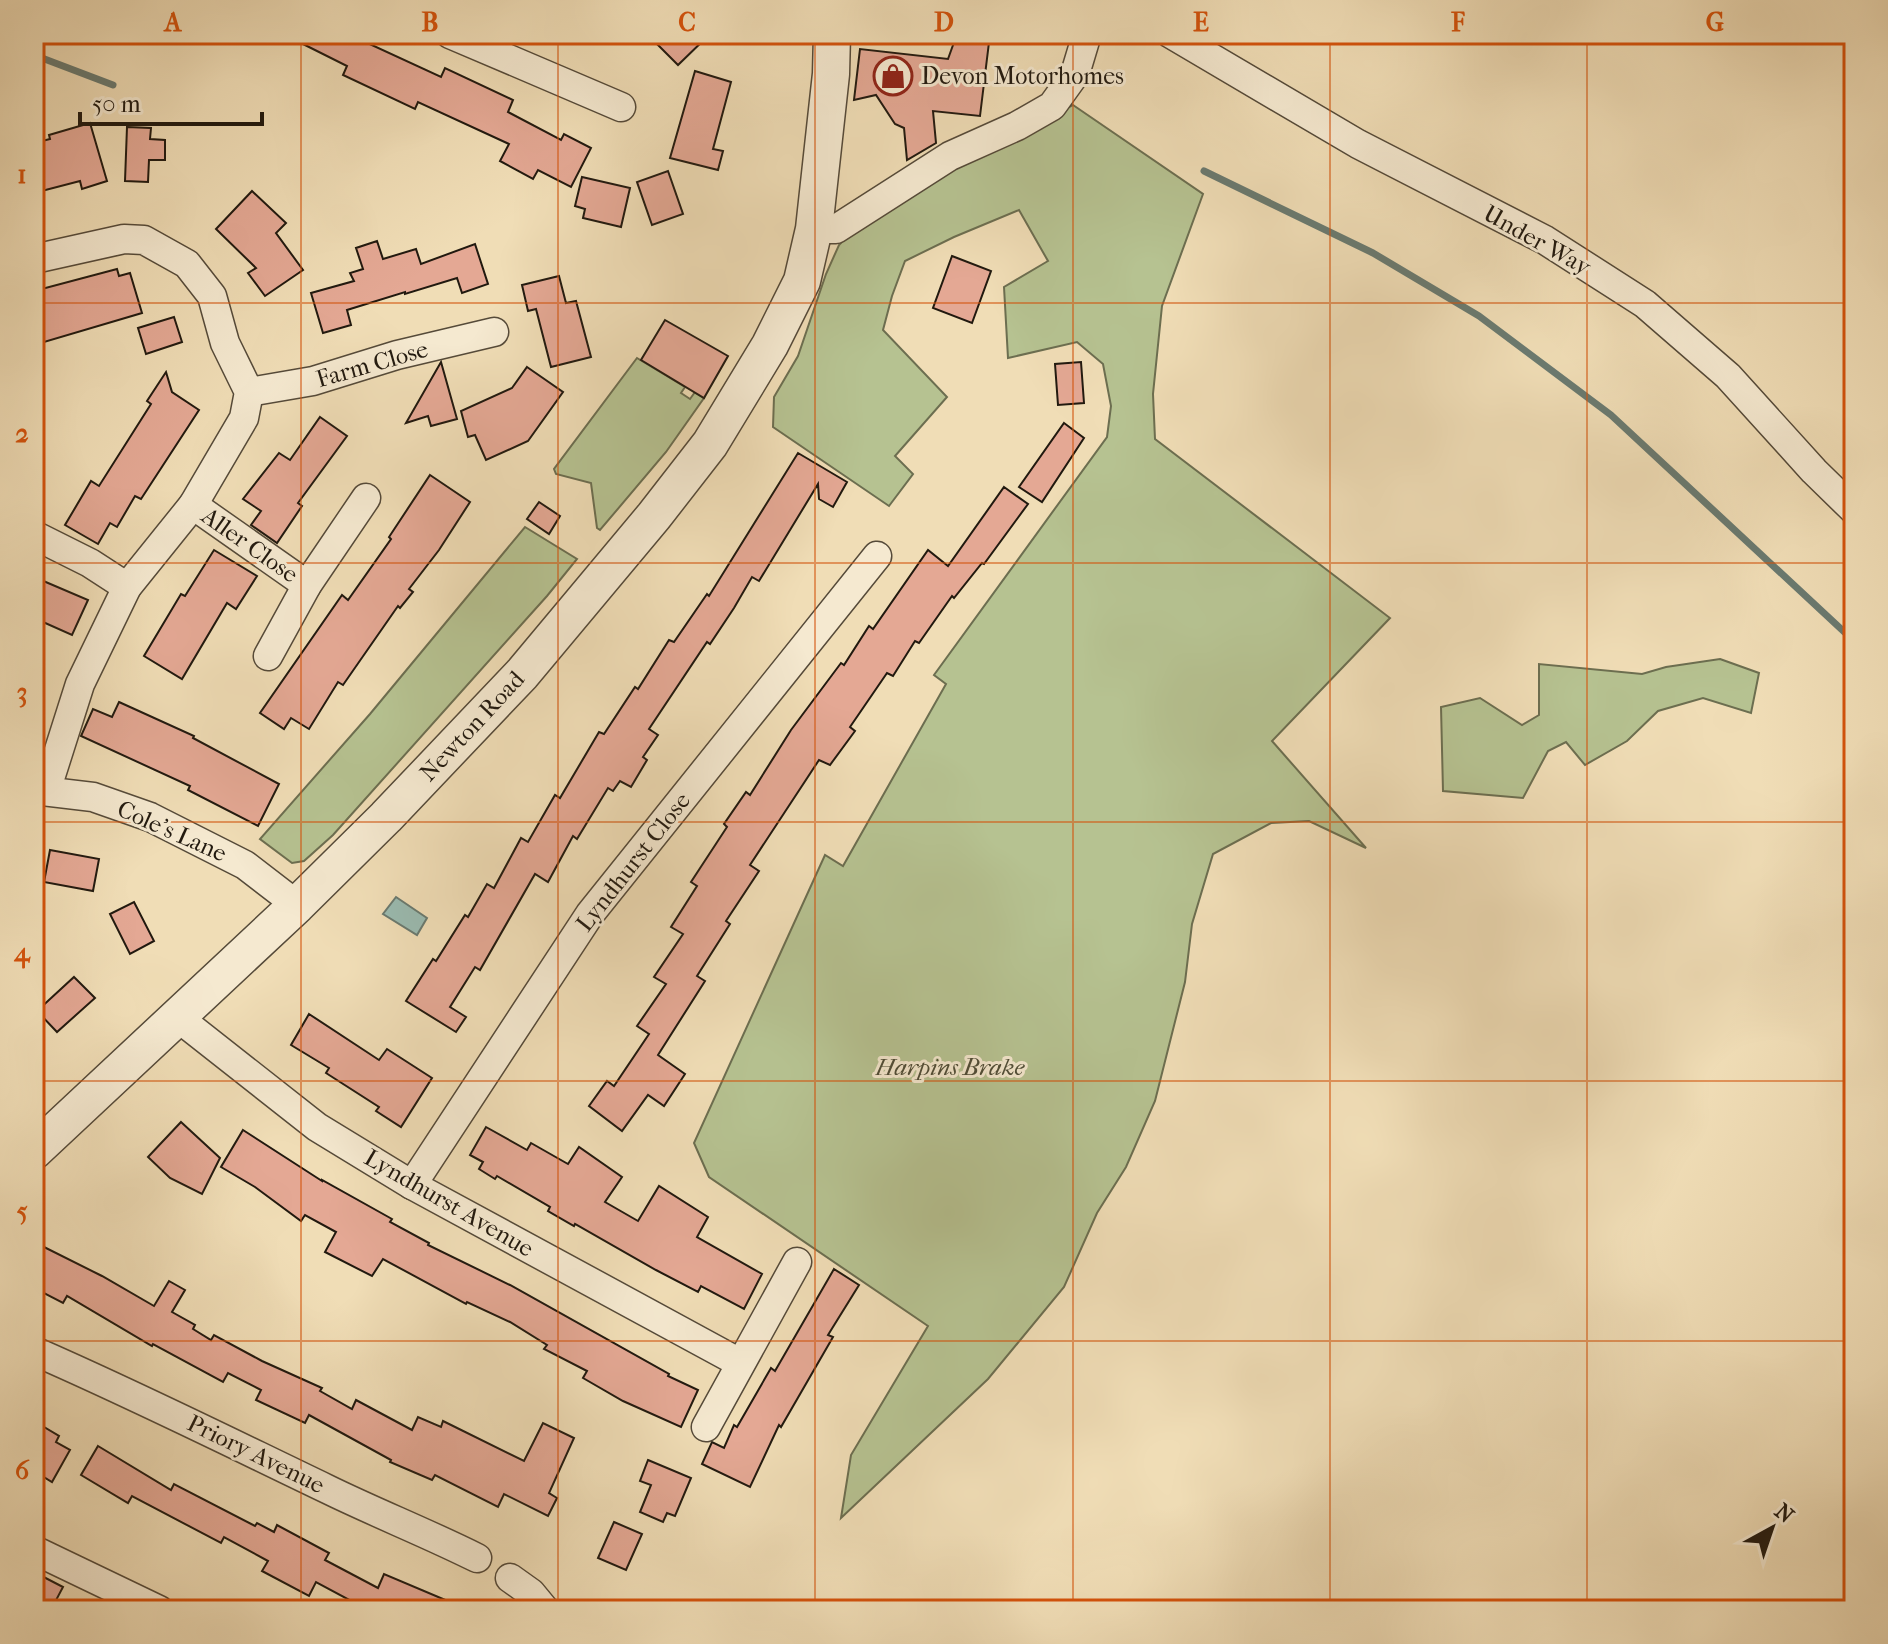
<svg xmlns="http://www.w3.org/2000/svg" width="1888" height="1644" viewBox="0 0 1888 1644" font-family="'IM FELL French Canon',serif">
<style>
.green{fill:#b6c291;stroke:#6c6e50;stroke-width:2}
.water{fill:#9abbb1;stroke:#6a7a70;stroke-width:2}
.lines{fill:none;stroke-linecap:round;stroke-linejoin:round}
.stream{stroke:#6a7a70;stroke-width:7}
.building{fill:#e4a894;stroke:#21190f;stroke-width:2}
.minor-casing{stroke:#554a39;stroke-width:31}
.tertiary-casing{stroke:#554a39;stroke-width:39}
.minor{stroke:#f5e9d0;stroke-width:28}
.tertiary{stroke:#f5e9d0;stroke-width:36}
.grid{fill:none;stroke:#d4530c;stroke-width:2;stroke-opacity:0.55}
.labels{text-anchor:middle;stroke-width:6;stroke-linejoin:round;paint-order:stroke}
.poi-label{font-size:24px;fill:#21190f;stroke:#f5e9d0;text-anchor:start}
.street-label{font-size:24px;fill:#21190f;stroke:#f5e9d0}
.park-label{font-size:24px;font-style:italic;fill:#4e4c36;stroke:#f5e9d0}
.neatline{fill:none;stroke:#d4530c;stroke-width:3}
.grid-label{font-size:26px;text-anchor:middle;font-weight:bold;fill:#d4530c}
</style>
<rect width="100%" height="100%" fill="#f0ddb6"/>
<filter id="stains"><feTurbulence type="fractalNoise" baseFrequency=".0025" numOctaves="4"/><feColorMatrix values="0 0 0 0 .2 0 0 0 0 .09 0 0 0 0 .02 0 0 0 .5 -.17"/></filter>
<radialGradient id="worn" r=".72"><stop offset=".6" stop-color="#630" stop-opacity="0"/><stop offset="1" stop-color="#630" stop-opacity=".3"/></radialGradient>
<g class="green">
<path d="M1073 105 1203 194 1162 306 1153 394 1155 439 1390 618 1272 741 1366 848 1309 821 1271 823 1213 854 1192 924 1185 982 1155 1101 1126 1167 1097 1213 1064 1287 988 1379 841 1518 851 1455 928 1326 709 1177 694 1143 825 855 843 866 946 684 934 675 1107 437 1111 406 1103 364 1077 342 1008 358 1004 287 1048 261 1019 210 954 237 905 261 892 296 883 330 947 397 895 456 913 474 889 506 773 427 774 397 798 356 826 274 839 245 861 222 953 165Z"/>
<path d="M637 358 685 387 681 393 690 399 695 392 704 398 666 452 600 530 597 528 591 483 556 474 554 469Z"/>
<path d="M525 527 577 559 547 596 333 835 304 861 292 863 260 839 370 714Z"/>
<path d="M1720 659 1759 673 1751 713 1703 698 1658 711 1627 741 1585 765 1566 742 1548 751 1523 798 1443 791 1441 707 1480 698 1522 725 1539 715V664L1642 674 1666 667Z"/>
</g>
<path class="water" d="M396 897 427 918 417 935 383 914Z"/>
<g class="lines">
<g class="stream">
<path d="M34 55 113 85"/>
<path d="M1204 171 1373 253 1479 316 1611 415 1854 641"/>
</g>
</g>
<g class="building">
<path d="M283 34H348L441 77 445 68 513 100 508 112 561 140 564 134 591 148 571 187 538 170 533 179 500 161 509 144 418 102 415 109 343 75 347 66Z"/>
<path d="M647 34H710L678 65Z"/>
<path d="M957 34H990L980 116 933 111 936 143 907 160 904 128 895 124 876 95 854 100 860 49 948 59Z"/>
<path d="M695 71 731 82 713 149 723 151 718 170 670 158Z"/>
<path d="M90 123 107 181 82 189 80 181 34 193V143L50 139 49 135Z"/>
<path d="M127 127 151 128 150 139 165 140V160H149L148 182 125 181Z"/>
<path d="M668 171 683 214 652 225 637 182Z"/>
<path d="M582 177 630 188 621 227 583 218 585 209 575 206Z"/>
<path d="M252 191 286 223 276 233 303 270 265 296 248 273 256 268 216 229Z"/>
<path d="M377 241 383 259 416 249 421 264 475 244 488 284 462 293 457 278 405 294V292L347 310 351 325 323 333 311 293 354 281 350 273 363 269 356 248Z"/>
<path d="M952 256 991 271 972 323 933 308Z"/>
<path d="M117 269 119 276 130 273 142 313 34 345V291Z"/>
<path d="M559 276 566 303 576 301 591 357 551 367 536 309 528 311 522 285Z"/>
<path d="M174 317 182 342 146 354 138 328Z"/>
<path d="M665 320 728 356 704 398 641 360Z"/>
<path d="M441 362 457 419 431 426 428 416 406 423Z"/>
<path d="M1081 362 1084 403 1058 405 1055 364Z"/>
<path d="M527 367 563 392 528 441 486 460 475 435 468 437 461 411 512 388Z"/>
<path d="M166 372 172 392 199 410 141 499 135 496 117 527 110 523 98 544 65 525 91 481 99 486 151 404 147 401Z"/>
<path d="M320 417 347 436 298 503 302 506 277 543 251 525 261 511 243 499 279 453 290 460Z"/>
<path d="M1064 423 1084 438 1042 502 1019 487Z"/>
<path d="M798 453 847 482 833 507 819 499 818 484 759 581 752 577 734 608 710 644 707 642 649 729 658 735 643 757 647 760 631 787 620 781 613 791 608 788 577 839 573 836 548 882 535 874 480 970 475 967 450 1007 466 1017 456 1032 406 1001 433 959 436 961 465 915 468 917 487 884 494 888 521 838 528 842 555 795 560 798 599 732 604 734 635 687 638 689 669 640 674 642 707 594 709 596Z"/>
<path d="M430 475 470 502 439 550 409 589 413 592 400 608 398 606 343 685 338 682 309 729 291 718 284 729 260 713 342 595 348 600 391 539 389 537Z"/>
<path d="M1004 487 1028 504 984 564 982 563 954 598 952 596 919 643 915 641 893 676 887 673 850 727 855 731 830 765 819 760 750 865 759 871 726 921 730 924 697 976 705 981 658 1055 685 1074 664 1106 648 1095 622 1131 589 1106 607 1081 614 1086 649 1034 637 1026 666 984 654 977 683 934 671 927 697 886 691 882 727 827 724 824 746 792 750 795 791 730 841 663 844 665 869 626 873 629 928 550 948 566Z"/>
<path d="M539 502 560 516 549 534 527 519Z"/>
<path d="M214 550 257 576 236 609 227 603 182 679 144 656 181 594 185 596Z"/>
<path d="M34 577 88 600 72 635 34 618Z"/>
<path d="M119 702 194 736 193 738 279 784 258 826 188 790 190 786 81 736 93 709 112 717Z"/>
<path d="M50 850 99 859 93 891 44 882Z"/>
<path d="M134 902 154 941 130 954 110 914Z"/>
<path d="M74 977 95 998 57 1032 37 1011Z"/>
<path d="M309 1014 379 1060 387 1049 432 1078 401 1127 376 1111 379 1107 326 1073 329 1068 291 1045Z"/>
<path d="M181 1122 220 1158 202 1194 170 1178 148 1157Z"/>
<path d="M486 1127 527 1150 531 1143 568 1164 579 1147 622 1177 605 1202 638 1221 659 1186 708 1217 697 1237 762 1274 744 1309 701 1286 698 1292 656 1270 575 1224 574 1226 548 1211 550 1207 497 1176 495 1179 479 1169 483 1162 470 1155Z"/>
<path d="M243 1130 322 1181V1180L392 1219 390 1222 429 1243 428 1245 510 1285 669 1374 668 1376 698 1390 681 1427 623 1401 583 1378 587 1371 544 1349 547 1345 510 1322 467 1302 466 1304 383 1259 372 1276 325 1252 336 1232 305 1215 301 1221 255 1187 221 1167Z"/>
<path d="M34 1242 102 1276 154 1306 169 1281 185 1290 172 1312 195 1325 193 1329 211 1340 214 1335 262 1361 322 1388 320 1391 352 1409 356 1400 412 1430 418 1417 441 1427 443 1421 524 1461 543 1423 574 1438 549 1493 557 1498 548 1516 504 1494 498 1507 435 1475 432 1480 390 1462 391 1460 309 1415 305 1423 256 1400 261 1390 228 1373 223 1382 153 1344 152 1346 67 1296 63 1303 34 1288Z"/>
<path d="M834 1269 859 1285 828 1335 833 1337 781 1427 779 1425 750 1487 702 1464 712 1442 724 1448 734 1425 737 1427 771 1368 775 1371Z"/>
<path d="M34 1421 59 1436 56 1442 70 1450 52 1482 34 1471Z"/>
<path d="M98 1446 171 1490 174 1484 255 1526 257 1523 274 1532 277 1525 329 1553 325 1560 378 1588 384 1574 469 1610H368L316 1582 309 1596 262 1571 268 1561 224 1537 221 1543 132 1496 128 1503 81 1475Z"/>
<path d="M648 1460 691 1478 675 1516 667 1513 663 1522 640 1512 651 1485 640 1481Z"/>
<path d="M614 1522 642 1534 626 1570 598 1558Z"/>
<path d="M34 1572 63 1587 53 1606 34 1596Z"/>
</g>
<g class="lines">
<defs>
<g id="minor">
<path d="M450 34 621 107"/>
<path d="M1171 34 1358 144 1545 240 1645 304 1728 376 1814 471 1854 510"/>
<path d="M814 229H836L950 156 1017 126 1052 106 1075 74 1087 34"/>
<path d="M34 259 124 239 144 240 187 264 212 296 225 343 249 392 244 418 193 505 127 587 80 684 46 791"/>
<path d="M249 392 313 381 397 355 494 332"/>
<path d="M193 505 307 585"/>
<path d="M34 535 90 563 127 587"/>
<path d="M268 656 307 585 366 498"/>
<path d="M34 790 93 797 150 817 245 865 297 905"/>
<path d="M176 1016 317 1127 412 1185 740 1363"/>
<path d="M412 1185 590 914 877 556"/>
<path d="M34 1351C133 1394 229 1442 327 1489 376 1513 427 1533 477 1558"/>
<path d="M706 1427 797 1262"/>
<path d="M34 1550 159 1610"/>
<path d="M510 1578 531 1593 545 1610"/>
</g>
<path id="tertiary" d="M34 1151 297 905 386 817 522 674 654 516 710 444 770 345 802 281 814 229 831 74 832 34"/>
</defs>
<use href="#minor" class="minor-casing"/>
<use href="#tertiary" class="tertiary-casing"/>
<use href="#minor" class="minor"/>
<use href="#tertiary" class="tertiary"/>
</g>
<path class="grid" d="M301 34V1610M558 34V1610M815 34V1610M1073 34V1610M1330 34V1610M1587 34V1610M34 303H1854M34 563H1854M34 822H1854M34 1081H1854M34 1341H1854"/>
<defs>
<symbol id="shop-ring" viewBox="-11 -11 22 22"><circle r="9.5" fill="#f5e9d0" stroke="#8f2418" stroke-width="1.5"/><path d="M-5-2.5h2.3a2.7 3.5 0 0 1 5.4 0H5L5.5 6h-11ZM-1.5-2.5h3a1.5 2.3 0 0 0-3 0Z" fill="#8f2418"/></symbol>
</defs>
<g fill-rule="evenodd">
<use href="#shop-ring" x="871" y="54" width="44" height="44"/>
</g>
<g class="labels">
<g class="poi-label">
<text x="921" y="84">Devon Motorhomes</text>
</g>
<g class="street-label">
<text transform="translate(1537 240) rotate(29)" y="8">Under Way</text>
<text transform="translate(372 364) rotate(-16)" y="8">Farm Close</text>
<text transform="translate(250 545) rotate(35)" y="8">Aller Close</text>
<text transform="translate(472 726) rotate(-47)" y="8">Newton Road</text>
<text transform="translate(172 831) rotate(24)" y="8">Cole's Lane</text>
<text transform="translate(633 862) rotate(-52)" y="8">Lyndhurst Close</text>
<text transform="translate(449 1203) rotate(30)" y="8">Lyndhurst Avenue</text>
<text transform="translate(256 1454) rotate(26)" y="8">Priory Avenue</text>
</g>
<g class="park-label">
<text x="950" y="1075">Harpins Brake</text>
</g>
</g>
<rect width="1888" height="1644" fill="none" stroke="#f0ddb6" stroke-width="88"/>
<g transform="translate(1772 1528) rotate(40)" stroke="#f5e9d0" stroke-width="6" paint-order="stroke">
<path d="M0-6L14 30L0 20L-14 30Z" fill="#21190f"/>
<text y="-12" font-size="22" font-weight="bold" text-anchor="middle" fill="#21190f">N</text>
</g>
<path d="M80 112v12h182v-12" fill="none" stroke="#21190f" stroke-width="4"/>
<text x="92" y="112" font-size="24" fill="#21190f" stroke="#f5e9d0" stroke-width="6" paint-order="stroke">50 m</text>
<rect x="44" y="44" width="1800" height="1556" class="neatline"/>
<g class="grid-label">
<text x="173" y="31">A</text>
<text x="430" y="31">B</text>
<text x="687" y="31">C</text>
<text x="944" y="31">D</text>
<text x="1201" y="31">E</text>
<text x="1458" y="31">F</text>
<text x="1715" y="31">G</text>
<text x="22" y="183">1</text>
<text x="22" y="442">2</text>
<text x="22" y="701">3</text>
<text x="22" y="961">4</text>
<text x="22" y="1220">5</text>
<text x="22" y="1479">6</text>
</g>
<rect width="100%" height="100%" filter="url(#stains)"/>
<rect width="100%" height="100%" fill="url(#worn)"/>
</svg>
